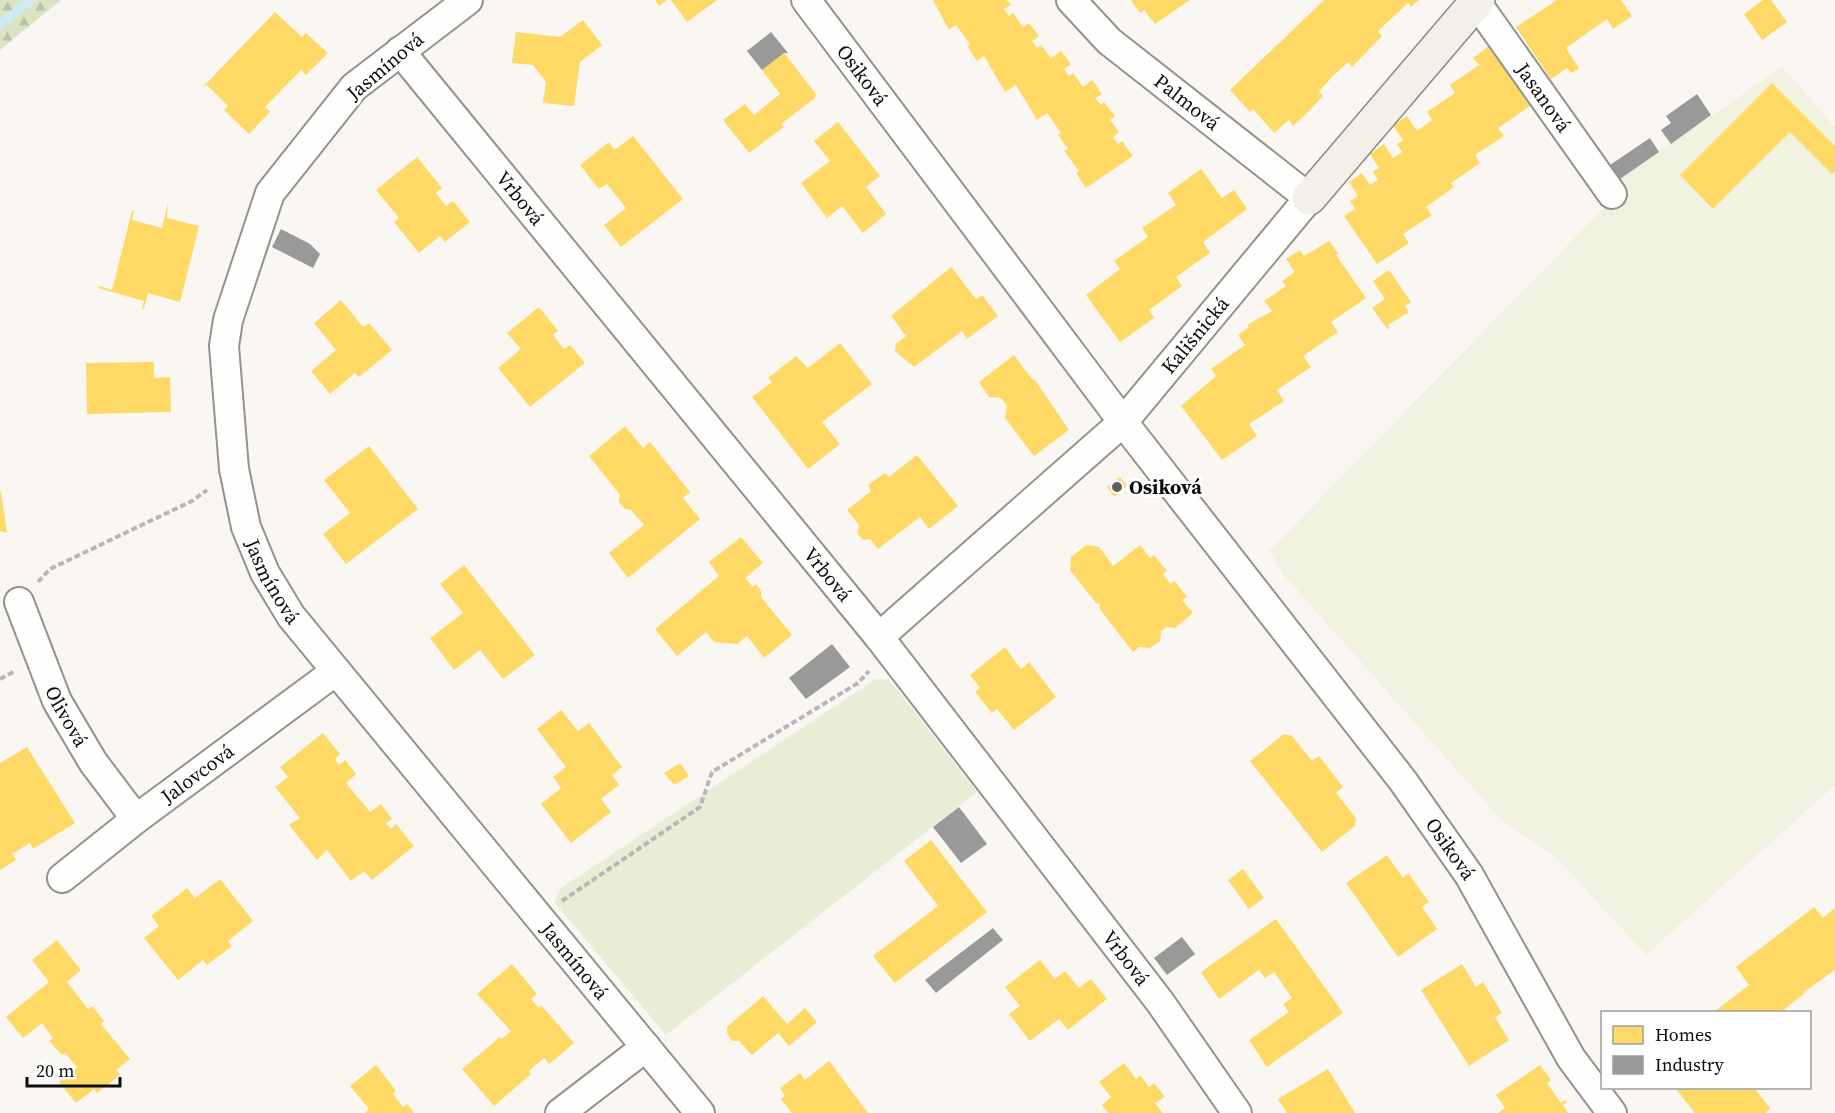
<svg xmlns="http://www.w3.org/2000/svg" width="1835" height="1113" viewBox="0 0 1835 1113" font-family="'Source Serif 4',serif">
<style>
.grass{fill:#e8edd5}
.forest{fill:url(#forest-firs)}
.pitch{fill:#f0f1df}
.homes{fill:#ffd966}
.industry{fill:#999}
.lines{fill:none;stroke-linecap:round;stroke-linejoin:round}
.stream{stroke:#cdebf0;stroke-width:9}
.street-casing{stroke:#949291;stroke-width:32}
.secondary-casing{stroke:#8a8987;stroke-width:36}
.path{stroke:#b8b7b7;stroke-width:4;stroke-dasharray:6 3;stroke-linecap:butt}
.street{stroke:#fefefd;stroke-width:28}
.secondary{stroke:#f3f0ea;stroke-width:33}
.poi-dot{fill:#605f5e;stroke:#fff;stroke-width:2}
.labels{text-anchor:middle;stroke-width:6;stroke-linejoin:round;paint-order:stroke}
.street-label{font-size:20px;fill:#0d0d0d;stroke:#fff}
.poi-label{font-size:20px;font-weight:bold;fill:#0d0d0d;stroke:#fff;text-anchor:start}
</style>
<defs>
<pattern id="forest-firs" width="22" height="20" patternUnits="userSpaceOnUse" patternTransform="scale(1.5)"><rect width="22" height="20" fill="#dae3c4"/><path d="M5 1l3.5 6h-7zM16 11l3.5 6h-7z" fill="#bac2a7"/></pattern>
</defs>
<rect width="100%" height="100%" fill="#faf7f3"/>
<path class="grass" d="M876 679 888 680 895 687 977 792 666 1035 554 902 561 888Z"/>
<path class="forest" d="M0 0H61L0 50Z"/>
<path class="pitch" d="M1782 67 1835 127V785L1646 955 1556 857 1502 821 1284 575 1269 551 1606 206 1617 181Z"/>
<g class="homes">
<path d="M655 0H667L659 6Z"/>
<path d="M671 0H717L687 22Z"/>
<path d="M933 0H1007L1011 5 1004 9 1009 16 1013 13 1023 27 1029 23 1039 36 1032 41 1037 48 1041 45 1051 58 1061 51 1071 64 1064 69 1069 76 1073 73 1083 87 1092 80 1102 94 1095 98 1101 105 1104 102 1115 116 1110 120 1119 132 1113 137 1118 144 1122 141 1133 156 1086 188 1076 173 1079 171 1064 151 1068 149 1058 135 1061 133 1047 113 1037 120 1016 85 1005 92 984 56 977 61 967 46 970 44 956 25 949 30Z"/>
<path d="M1131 0H1190L1155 24 1144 10 1140 13Z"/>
<path d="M1324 0H1419L1411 7 1408 3 1378 31 1382 36 1352 67 1348 62 1334 75 1319 91 1323 96 1310 110 1293 126 1289 120 1274 133 1253 109 1250 112 1230 90Z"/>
<path d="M1557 0H1621L1632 16 1613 29 1607 19 1566 48 1579 68 1571 73 1567 68 1551 79 1516 27Z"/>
<path d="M1763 0H1771L1787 22 1762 40 1744 14Z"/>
<path d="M275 12 302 37 306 33 328 53 306 75 301 70 265 107 270 112 249 134 224 110 228 106 207 85 202 88Z"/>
<path d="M583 20 602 45 580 62 574 106 543 103 546 82 533 65 512 63 516 32 560 37Z"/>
<path d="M1489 46 1530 106 1498 128 1504 136 1475 155 1480 163 1451 183 1454 187 1426 207 1432 215 1403 234 1409 243 1377 264 1344 216 1355 209 1350 201 1358 196 1349 182 1362 173 1370 185 1378 180 1373 172 1379 168 1370 154 1384 144 1393 158 1402 152 1397 144 1403 140 1393 125 1407 116 1417 131 1432 120 1427 112 1455 93 1450 85 1479 65 1473 58Z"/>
<path d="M784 53 816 94 815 98 781 124 784 127 749 153 723 120 745 104 754 115 780 94 762 70Z"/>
<path d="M1772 83 1835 146V171L1832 174 1790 132 1713 209 1680 175Z"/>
<path d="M838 122 880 176 866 187 886 214 863 233 842 206 827 218 801 183 830 161 814 141Z"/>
<path d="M633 136 683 199 621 247 604 225 626 208 607 184 599 189 580 165 609 142 614 149 617 148Z"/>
<path d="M417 157 442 188 436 193 446 206 453 201 470 222 445 242 440 236 419 253 394 222 399 218 376 190Z"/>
<path d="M1201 169 1222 198 1234 190 1247 209 1203 242 1210 253 1176 277 1182 286 1149 310 1154 318 1120 342 1086 295 1120 269 1114 261 1148 237 1142 228 1176 205 1168 193Z"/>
<path d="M168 203 167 218 199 226 180 302 148 293 144 309 142 308 144 301 98 288 99 286 112 290 132 211H134L132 220 162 228Z"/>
<path d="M1329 241 1338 253 1336 255 1366 298 1331 322 1338 332 1303 356 1311 367 1277 390 1284 401 1249 424 1257 436 1222 460 1181 406 1216 376 1211 369 1245 345 1238 335 1249 327 1247 325 1272 311 1264 301 1286 286 1282 281 1295 272 1286 259 1300 250 1304 256Z"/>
<path d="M951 267 976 299 982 295 998 316 967 339 962 331 914 367 895 351 896 344 906 336 891 316Z"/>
<path d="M1389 270 1411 302 1405 306 1409 312 1388 325 1389 331 1372 308 1385 299 1373 281Z"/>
<path d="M341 300 363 327 369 323 392 350 359 377 355 373 330 394 311 371 336 350 314 323Z"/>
<path d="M539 307 558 331 553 335 564 349 570 345 585 363 530 407 498 368 521 349 507 333Z"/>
<path d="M840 343 872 384 822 422 840 444 808 469 752 397 772 382 768 378 796 356 808 368Z"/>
<path d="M1014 355 1032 379 1035 380 1069 430 1034 456 1005 418 1007 406 1001 398 989 397 979 382Z"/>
<path d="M154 362V378L170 377 171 412 87 414 86 363Z"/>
<path d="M625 426 643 448 650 442 690 492 683 498 700 519 628 578 609 553 644 525 631 510 625 509 619 502 620 495 589 456Z"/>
<path d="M369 446 418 509 346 564 323 534 350 513 324 480Z"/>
<path d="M917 455 958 506 929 529 920 517 878 549 870 539 863 540 857 533 859 525 847 510 871 491 868 485 885 473 889 477Z"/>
<path d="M1120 477 1127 486 1114 497 1107 487Z"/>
<path d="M0 492H1L7 533 0 531Z"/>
<path d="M741 537 763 563 745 578 753 587 756 584 761 591V597L792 635 764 658 747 636 737 644 714 642 706 632 677 656 655 629 719 576 709 562Z"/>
<path d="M1086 545 1099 547 1113 566 1140 545 1150 558 1154 555 1167 571 1163 574 1170 584 1175 581 1187 597 1182 600 1193 613 1175 628 1167 627 1161 631 1160 641 1150 648 1139 647 1133 652 1099 608 1100 604 1096 603 1070 570 1071 557Z"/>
<path d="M464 565 535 655 503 679 480 650 454 670 430 638 463 613 440 584Z"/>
<path d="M1005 647 1021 669 1029 662 1056 697 1014 730 997 709 992 713 975 692 980 688 970 675Z"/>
<path d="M561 710 578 731 589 723 622 767 612 775 619 785 601 799 611 812 571 843 541 804 561 788 553 777 566 767 537 729Z"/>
<path d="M323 733 340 754 335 759 339 765 345 760 356 774 346 783 370 812 381 804 392 819 386 823 391 829 396 824 414 846 372 880 364 871 351 881 327 850 317 860 289 825 300 818 275 787 288 777 280 767Z"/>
<path d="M1284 734 1292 736 1312 761 1319 756 1343 787 1336 793 1356 818 1355 826 1322 852 1250 761Z"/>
<path d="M27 747 75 823 33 849 30 843 12 854 16 860 0 870V763Z"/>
<path d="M680 763 689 776 674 785 664 773Z"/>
<path d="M931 840 987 912 895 983 873 956 938 906 904 861Z"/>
<path d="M1387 855 1403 878 1408 873 1429 902 1422 907 1437 929 1398 957 1346 883Z"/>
<path d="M1243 869 1264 898 1249 909 1228 880Z"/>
<path d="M220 879 253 921 228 941 232 946 207 965 203 960 178 980 144 938 159 926 151 916 187 888 195 898Z"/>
<path d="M1814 907 1823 918 1835 908V970L1804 992 1805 993 1781 1012H1714L1749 985 1736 967Z"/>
<path d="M1276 919 1343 1013 1267 1067 1249 1040 1289 1012 1283 1004 1292 998 1274 972 1265 978 1259 970 1219 999 1201 972Z"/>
<path d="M57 940 81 970 67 982 88 1009 92 1006 104 1021 101 1024 130 1059 116 1070 120 1075 97 1093 94 1089 76 1103 59 1082 77 1067 65 1053 62 1055 49 1041 53 1038 42 1023 23 1038 6 1017 49 982 32 960Z"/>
<path d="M1040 960 1055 979 1065 971 1079 988 1091 979 1107 999 1068 1030 1059 1019 1030 1041 1009 1014 1020 1006 1005 987Z"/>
<path d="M512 964 537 994 531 999 539 1008 541 1005 574 1043 549 1064 544 1058 529 1071 531 1074 494 1106 462 1069 500 1037 502 1039 511 1031 477 994Z"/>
<path d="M1462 964 1476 987 1483 982 1502 1013 1495 1017 1509 1040 1469 1066 1421 990Z"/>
<path d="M763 996 787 1024 805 1008 817 1022 789 1046 778 1033 752 1055 739 1041H732L727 1033V1027Z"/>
<path d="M829 1061 868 1113H792L781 1099 785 1096 780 1088 800 1073 805 1080Z"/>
<path d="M1124 1063 1136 1079 1140 1075 1149 1087 1154 1083 1165 1097 1155 1103 1163 1113H1108L1102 1105 1111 1097 1099 1082Z"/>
<path d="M376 1065 396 1091 393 1094 403 1107 407 1104 414 1113H365L369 1109 350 1086Z"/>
<path d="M1540 1065 1551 1080 1547 1083 1561 1103 1565 1100 1567 1102 1563 1105 1568 1113H1498L1505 1108 1496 1095Z"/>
<path d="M1328 1069 1355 1113H1287L1278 1099Z"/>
<path d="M1675 1088H1754L1770 1108 1766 1113H1695Z"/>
</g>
<g class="industry">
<path d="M771 32 788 53H784L762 70 747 51Z"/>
<path d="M1697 94 1711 115 1671 144 1661 130 1671 123 1666 116Z"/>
<path d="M1650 138 1659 152 1617 181 1607 167Z"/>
<path d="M281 229 310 244 320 254 313 268 272 247Z"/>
<path d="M832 644 850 667 806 699 789 678Z"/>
<path d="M959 807 987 844 961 863 933 827Z"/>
<path d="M993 928 1003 940 936 993 925 980Z"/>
<path d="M1182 937 1195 954 1167 975 1154 958Z"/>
</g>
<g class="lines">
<path class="stream" d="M0 25 31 0"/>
<defs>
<g id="street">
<path id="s1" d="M468 0 354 87 270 193 228 320 224 346 234 469 246 527 265 573 291 616 700 1113"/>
<path id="s2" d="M806 0 1123 422 1403 781 1469 875 1571 1058 1612 1113"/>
<path id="s3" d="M1476 2 1612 194"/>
<path id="s4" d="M400 51 879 637 1160 1002 1237 1113"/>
<path id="s5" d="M19 602 57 701 93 762 136 819"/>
<path id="s6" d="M879 637 1123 422 1309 198 1109 41 1071 0"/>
<path id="s7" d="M62 878 136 819 336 671"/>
<path d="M560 1113 646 1047"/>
</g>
<path id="secondary" d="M1309 198 1478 0"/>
</defs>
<use href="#street" class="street-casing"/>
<use href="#secondary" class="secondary-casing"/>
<g class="path">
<path d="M38 582 50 569 192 501 207 490"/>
<path d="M0 679 15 671"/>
<path d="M562 901 700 807 712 772 858 683 869 671"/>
</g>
<use href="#street" class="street"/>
<use href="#secondary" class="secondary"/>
</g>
<circle class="poi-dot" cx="1117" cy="487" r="6"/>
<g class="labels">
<g class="street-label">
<text transform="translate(385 66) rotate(-40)" y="7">Jasmínová</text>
<text dy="7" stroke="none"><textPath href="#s2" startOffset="94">Osiková</textPath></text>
<text dy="7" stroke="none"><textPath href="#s3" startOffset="117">Jasanová</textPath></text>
<text transform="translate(1187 102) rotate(38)" y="7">Palmová</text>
<text dy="7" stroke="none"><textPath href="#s4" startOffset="190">Vrbová</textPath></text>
<text dy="7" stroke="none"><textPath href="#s6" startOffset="438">Kališnická</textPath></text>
<text dy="7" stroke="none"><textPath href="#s4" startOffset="676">Vrbová</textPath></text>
<text dy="7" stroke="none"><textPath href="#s1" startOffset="682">Jasmínová</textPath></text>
<text dy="7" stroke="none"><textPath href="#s5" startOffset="124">Olivová</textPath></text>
<text dy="7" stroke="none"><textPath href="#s7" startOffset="171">Jalovcová</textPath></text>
<text dy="7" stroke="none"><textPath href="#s2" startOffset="1066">Osiková</textPath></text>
<text dy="7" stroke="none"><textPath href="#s4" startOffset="1162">Vrbová</textPath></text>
<text dy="7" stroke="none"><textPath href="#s1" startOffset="1168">Jasmínová</textPath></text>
</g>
<g class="poi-label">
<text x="1129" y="494">Osiková</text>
</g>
</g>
<rect x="1601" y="1011" width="210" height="78" fill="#ffffff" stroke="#9e9e9e" stroke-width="1.5"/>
<rect x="1613" y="1026" width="30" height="18" fill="#ffd966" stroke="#9e9e9e" stroke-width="1.5"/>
<text x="1655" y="1041" font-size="18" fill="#0d0d0d">Homes</text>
<rect x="1613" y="1056" width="30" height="18" fill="#999999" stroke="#9e9e9e" stroke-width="1.5"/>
<text x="1655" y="1071" font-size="18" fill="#0d0d0d">Industry</text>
<path d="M27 1077v9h93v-9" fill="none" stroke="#0d0d0d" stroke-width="3"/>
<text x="36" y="1077" font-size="18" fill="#0d0d0d" stroke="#ffffff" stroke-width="4.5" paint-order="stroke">20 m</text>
</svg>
